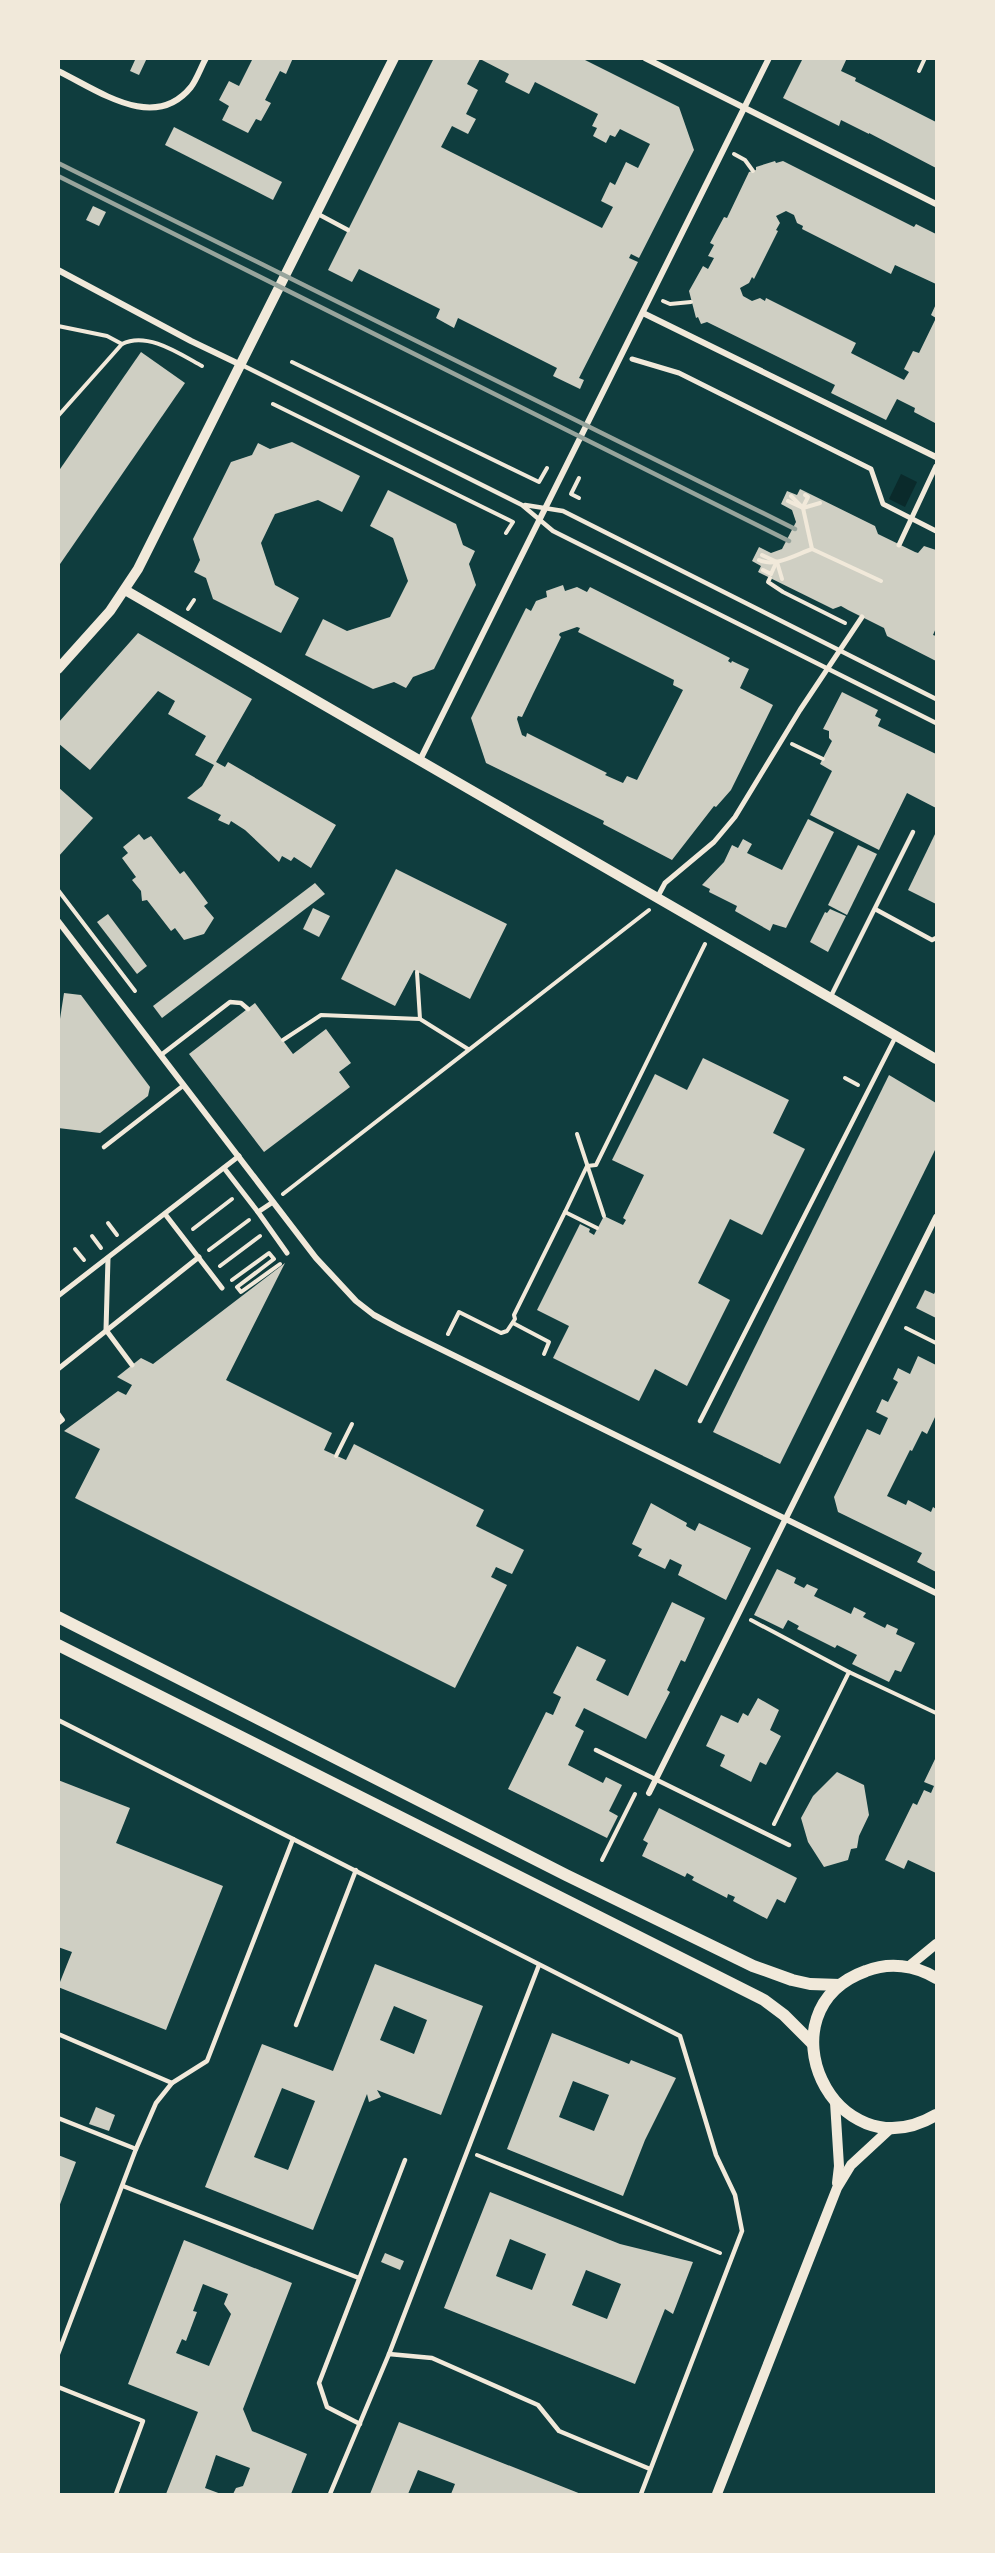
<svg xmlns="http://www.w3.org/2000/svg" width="995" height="2553" viewBox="0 0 995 2553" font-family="'Sofia Sans Condensed',sans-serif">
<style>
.water{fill:#0a2a2b}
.building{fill:#cfcfc3;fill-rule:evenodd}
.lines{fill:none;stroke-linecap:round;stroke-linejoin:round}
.path{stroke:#f1e9da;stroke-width:4}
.service{stroke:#f1e9da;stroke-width:4.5}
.pedestrian{stroke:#f1e9da;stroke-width:5}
.minor{stroke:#f1e9da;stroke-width:6}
.tertiary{stroke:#f1e9da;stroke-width:10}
.secondary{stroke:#f1e9da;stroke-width:12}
.rail{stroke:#97a49c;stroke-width:4.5}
</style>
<rect width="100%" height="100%" fill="#0f3d3e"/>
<path class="water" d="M901 474 917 482 905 507 889 499Z"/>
<g class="building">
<path d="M132 58H147L139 75 130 71 135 60Z"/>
<path d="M253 58H293L286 74 280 71 265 100 271 103 261 121 256 119 248 133 222 120 229 106 219 100 229 81 239 86Z"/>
<path d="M434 58H581L679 107 694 150 639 258 631 254 629 258 638 262 579 378 584 380 580 389 553 376 557 368 458 318 454 328 436 318 440 309 359 269 352 282 328 270ZM480 59 509 74 505 82 529 94 535 82 598 114 592 126 597 128 593 136 606 143 610 135 615 137 620 129 650 144 638 168 626 162 615 185 610 182 601 201 613 207 602 228 441 147 452 126 468 134 476 119 466 114 478 90 467 84Z"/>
<path d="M803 58H847L841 71 856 78 855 81 936 122V168L869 133V134L841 120 839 126 783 98Z"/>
<path d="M174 127 282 182 273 200 165 145Z"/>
<path d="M775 161 776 163 783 161 914 227 916 224 936 234V284L895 265 891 274 802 229 803 226 797 223 794 215 786 211 776 216 780 223 776 230 778 231 754 279 752 277 749 283 740 288 743 296 752 301 760 298 765 301 766 298 856 343 851 353 904 380 909 372 904 369 913 351 919 353 936 318 931 315 936 304V421L935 423 914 412 915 408 897 399 886 420 831 393 835 385 707 322 701 324 698 317 696 318 689 291 703 266 708 269 714 258 708 256 714 245 710 243 724 217 727 218 749 172 756 170V167Z"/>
<path d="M93 206 106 212 99 226 86 220Z"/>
<path d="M141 352 185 383 58 567V472Z"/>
<path d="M292 442 360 476 342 512 318 500 275 514 261 543 275 585 299 598 281 633 213 599 206 578 194 572 200 560 193 539 231 462 252 455 258 443 270 449Z"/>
<path d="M800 489 875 526 878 534 915 552 918 553 924 546 936 550V628L933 635 936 636V661L887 636 884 628 848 610 841 606 833 609 758 572 761 566 752 561 759 547 771 553 782 549 796 522 792 510 781 504 787 491 797 495Z"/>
<path d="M388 490 456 524 463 545 475 551 469 564 476 585 434 669 413 677 406 688 394 682 373 689 305 655 323 619 347 631 390 617 408 581 393 538 370 526Z"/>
<path d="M563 585 565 591 577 587 587 592 590 587 730 658 728 661 731 663 732 661 749 669 740 688 773 705 731 790 716 807 714 806 672 860 603 824 604 821 486 763 471 718 526 608 531 611 536 601 547 597 546 591ZM577 627 580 628 578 632 674 680 673 685 683 690 637 780 627 776 623 783 605 775 607 773 527 733 526 737 522 735 517 719 518 716 522 717 533 694 561 637 559 635 560 633Z"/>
<path d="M138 633 252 699 216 762 225 767 228 762 336 825 311 868 294 857 291 861 282 856 279 862 245 830 231 821 229 825 218 820 221 815 187 798 202 786 214 765 195 755 206 736 168 714 175 701 158 691 90 770 58 743V723Z"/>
<path d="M842 692 878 710 875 716 881 719 878 726 936 754V808L907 793 879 850 810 815 832 771 820 764 832 741 829 738V731L823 729Z"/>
<path d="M58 787 93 818 58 857Z"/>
<path d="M808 819 834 832 786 928 773 924 770 931 735 911 737 906 709 892 710 889 702 885 724 862 732 845 738 848 743 839 752 844 747 853 782 870Z"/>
<path d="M936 832V904L908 890Z"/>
<path d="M139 834 144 840 151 836 180 874 184 871 208 903 204 906 214 918 204 934 184 940 175 928 171 931 147 900 142 901 141 891 132 880 136 877 122 858 128 853 123 847Z"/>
<path d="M858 845 877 854 847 915 828 905Z"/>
<path d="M396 869 507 924 470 999 414 970 395 1006 341 979Z"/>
<path d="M315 883 325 894 162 1018 153 1006Z"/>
<path d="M313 908 330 916 319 937 303 929Z"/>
<path d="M830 909 846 916 828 952 810 942 825 912 827 913Z"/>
<path d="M108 914 147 966 137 974 97 922Z"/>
<path d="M64 993 81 995 150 1087 148 1096 100 1133 58 1128V1032Z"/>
<path d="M255 1003 293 1054 326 1029 351 1063 339 1072 350 1087 264 1152 189 1054Z"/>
<path d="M703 1058 789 1100 773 1133 805 1149 762 1235 730 1219 698 1283 730 1300 687 1386 655 1369 639 1401 553 1358 569 1326 537 1310 580 1224 590 1229 589 1232 594 1235 604 1216 623 1225 626 1220 623 1218 644 1175 612 1160 655 1074 687 1090Z"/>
<path d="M889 1075 936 1103V1148L780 1464 713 1432Z"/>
<path d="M285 1263 226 1380 332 1433 324 1450 346 1460 354 1444 484 1510 476 1526 524 1550 512 1574 496 1567 491 1577 507 1585 455 1688 75 1498 100 1449 64 1431 118 1391 126 1395 132 1385 117 1377 141 1358 153 1364Z"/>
<path d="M925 1290 934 1294 936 1290V1318L916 1308Z"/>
<path d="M918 1356 936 1365V1415L927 1434 922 1431 912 1451 910 1450 887 1496 906 1505 908 1500 931 1512 933 1507 936 1509V1572L917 1562 922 1553 838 1512 834 1497 867 1429 880 1435 888 1418 876 1412 882 1399 888 1402 898 1382 893 1379 898 1368 910 1374Z"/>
<path d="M651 1503 687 1523 686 1526 695 1531 699 1523 751 1548 726 1600 678 1575 682 1565 670 1559 665 1569 638 1556 642 1549 632 1544Z"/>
<path d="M777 1569 796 1578 794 1583 804 1588 807 1584 818 1589 814 1596 851 1614 854 1607 866 1613 863 1617 885 1628 887 1624 898 1629 896 1634 915 1643 901 1672 895 1670 889 1682 852 1664 857 1655 837 1645 835 1648 797 1629 799 1626 788 1620 783 1629 754 1615Z"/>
<path d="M672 1602 705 1618 685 1662 681 1660 667 1690 670 1692 646 1739 584 1708 575 1726 584 1731 568 1765 603 1783 606 1777 622 1785 609 1811 618 1816 607 1838 508 1789 546 1712 553 1715 561 1697 553 1693 577 1646 606 1660 596 1680 628 1696Z"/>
<path d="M758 1698 779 1710 770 1730 781 1736 766 1765 760 1762 751 1782 720 1766 725 1755 706 1746 721 1715 738 1723 743 1713 748 1716Z"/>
<path d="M936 1757V1873L908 1860 904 1869 885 1860 913 1803 917 1805 924 1790 931 1793 934 1786 924 1782Z"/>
<path d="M837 1772 864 1785 869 1815 859 1836 857 1848 851 1849 848 1860 824 1867 808 1842 801 1818 813 1796Z"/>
<path d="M58 1780 130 1808 116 1843 223 1886 166 2030 58 1987 72 1952 58 1947Z"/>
<path d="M659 1808 797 1878 785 1903 777 1899 767 1919 733 1901 735 1897 728 1894 727 1898 692 1880 694 1877 687 1873 685 1877 642 1856 648 1843 643 1840Z"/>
<path d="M375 1964 483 2006 441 2115 377 2090 381 2097 369 2102 367 2094 313 2230 205 2187 262 2044 333 2071ZM394 2006 427 2020 414 2054 380 2040ZM282 2088 315 2101 288 2170 254 2157Z"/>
<path d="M552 2033 629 2064 631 2060 676 2078 645 2140 623 2196 507 2149ZM573 2081 609 2095 594 2131 559 2117Z"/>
<path d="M96 2107 115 2115 109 2131 89 2124Z"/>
<path d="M58 2155 76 2162 59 2207H58Z"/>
<path d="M490 2192 620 2244 693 2262 673 2314 665 2309 635 2384 444 2308ZM510 2239 546 2254 532 2290 496 2276ZM586 2270 621 2284 607 2319 572 2305Z"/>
<path d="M184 2240 292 2283 243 2409 252 2431 307 2454 291 2494H233L236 2488 243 2486 250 2468 216 2455 205 2488 221 2494H166L198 2412 128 2384ZM203 2284 228 2294 224 2304 231 2314 209 2366 176 2353 182 2339 186 2341 197 2312 193 2311Z"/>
<path d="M385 2253 404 2261 400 2270 381 2262Z"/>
<path d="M399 2422 581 2494H451L455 2484 418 2470 408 2494H370Z"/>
</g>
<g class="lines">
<g class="path">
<path d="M919 71 925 58"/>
<path d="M734 154 745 160 753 171"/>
<path d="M663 301 670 304 691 302"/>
<path d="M58 326 107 336 122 344"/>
<path d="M292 362 539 482 547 468"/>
<path d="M273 404 513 522 506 533"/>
<path d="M58 416 122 344C147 331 180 354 202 366"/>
<path d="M579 478 571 494 579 498"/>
<path d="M791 496 803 508 812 549"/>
<path d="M788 501 803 508 820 503"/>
<path d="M803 507 808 497 805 495"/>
<path d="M762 555 777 562 782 579"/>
<path d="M759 560C775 568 797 554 812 549L881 581"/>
<path d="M763 570 771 574 776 563"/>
<path d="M770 578 768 582 783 592 845 623"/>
<path d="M188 609 194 600"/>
<path d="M792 744 823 759"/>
<path d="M58 890 135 991"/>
<path d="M417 972 420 1019"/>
<path d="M283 1040 321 1015 420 1019 468 1049"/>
<path d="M845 1078 858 1085"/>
<path d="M577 1134 604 1216"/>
<path d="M283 1194 649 910"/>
<path d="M565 1212 587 1166 596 1165 705 944"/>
<path d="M108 1223 117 1235"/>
<path d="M193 1229 232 1199"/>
<path d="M92 1236 101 1248"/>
<path d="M75 1249 84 1260"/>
<path d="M209 1250 249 1220"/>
<path d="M220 1266 260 1236"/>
<path d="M232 1280 269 1253 274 1259 237 1287 241 1292 280 1264"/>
<path d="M513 1323 549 1342 544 1354"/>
<path d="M906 1328 936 1343"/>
<path d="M448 1334 459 1312 501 1333 507 1331 515 1319 514 1315 565 1212 597 1228"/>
<path d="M58 1413 63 1420 58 1424"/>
<path d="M336 1456 352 1424"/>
<path d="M751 1620 849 1672 774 1824"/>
<path d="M849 1672 936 1713"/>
<path d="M602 1860 635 1794"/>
<path d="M477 2155 720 2253"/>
</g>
<g class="service">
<path d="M318 214 348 230"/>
<path d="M242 365 522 505 553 531 936 723"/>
<path d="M525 505 563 511 936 699"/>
<path d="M875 909 932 940 936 938"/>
<path d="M830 998 913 832"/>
<path d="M161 1055 230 1002 241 1003 248 1009"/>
<path d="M104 1147 184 1085"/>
<path d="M700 1421 896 1036"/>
<path d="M58 1720 293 1839"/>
<path d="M596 1750 789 1845"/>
<path d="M296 2025 356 1870"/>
<path d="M58 2034 172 2083"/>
<path d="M58 2118 136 2149"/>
<path d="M123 2186 359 2278"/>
<path d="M58 2354 136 2149 156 2103 172 2083 207 2061 293 1839 680 2036 716 2155 735 2195 742 2231 641 2494"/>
<path d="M389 2354 539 1965"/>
<path d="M58 2387 143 2421 116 2494"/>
<path d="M360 2424 327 2407 319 2383 405 2160"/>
<path d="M330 2494 389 2354 432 2358 538 2405 559 2431 650 2469"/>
</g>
<g class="pedestrian">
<path d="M632 359 679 373 871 469 883 504 936 531"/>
<path d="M899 545 936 466"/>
<path d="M657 898 665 883 714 842 735 817 800 710 862 617"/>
<path d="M224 1168 258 1212"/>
<path d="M273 1202 258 1212 287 1253"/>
<path d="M165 1214 222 1288"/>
<path d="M108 1258 106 1330 132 1365"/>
<path d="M58 1296 239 1156"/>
<path d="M58 1369 199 1257"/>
</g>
<g class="minor">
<path d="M645 58 936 204"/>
<path d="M58 71C98 90 154 133 191 87 197 79 201 67 206 58"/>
<path d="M58 270 191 341 239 364"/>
<path d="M643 313 936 457"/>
<path d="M420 760 769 58"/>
<path d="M58 921 316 1258 356 1301 374 1315 400 1329 936 1593"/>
<path d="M649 1793 936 1217"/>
</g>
<g class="tertiary">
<path d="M125 590 936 1059"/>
<path d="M58 669 110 611 138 569 394 58"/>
<path d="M908 1967 936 1944"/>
<path d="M835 2102 839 2166 837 2183"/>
<path d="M717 2494 837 2188 851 2165 891 2128"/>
</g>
<g class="secondary">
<path d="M58 1617 566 1875 753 1966 792 1980 810 1984 840 1985"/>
<path d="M58 1645 764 2000 784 2015 813 2044"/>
<path d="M936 1978C915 1965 889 1962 866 1971 758 2010 833 2175 936 2115"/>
</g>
<g class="rail">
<path d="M58 163 795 529"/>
<path d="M58 176 789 541"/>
</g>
</g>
<rect width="995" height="2553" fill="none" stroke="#f1e9da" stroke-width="120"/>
</svg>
